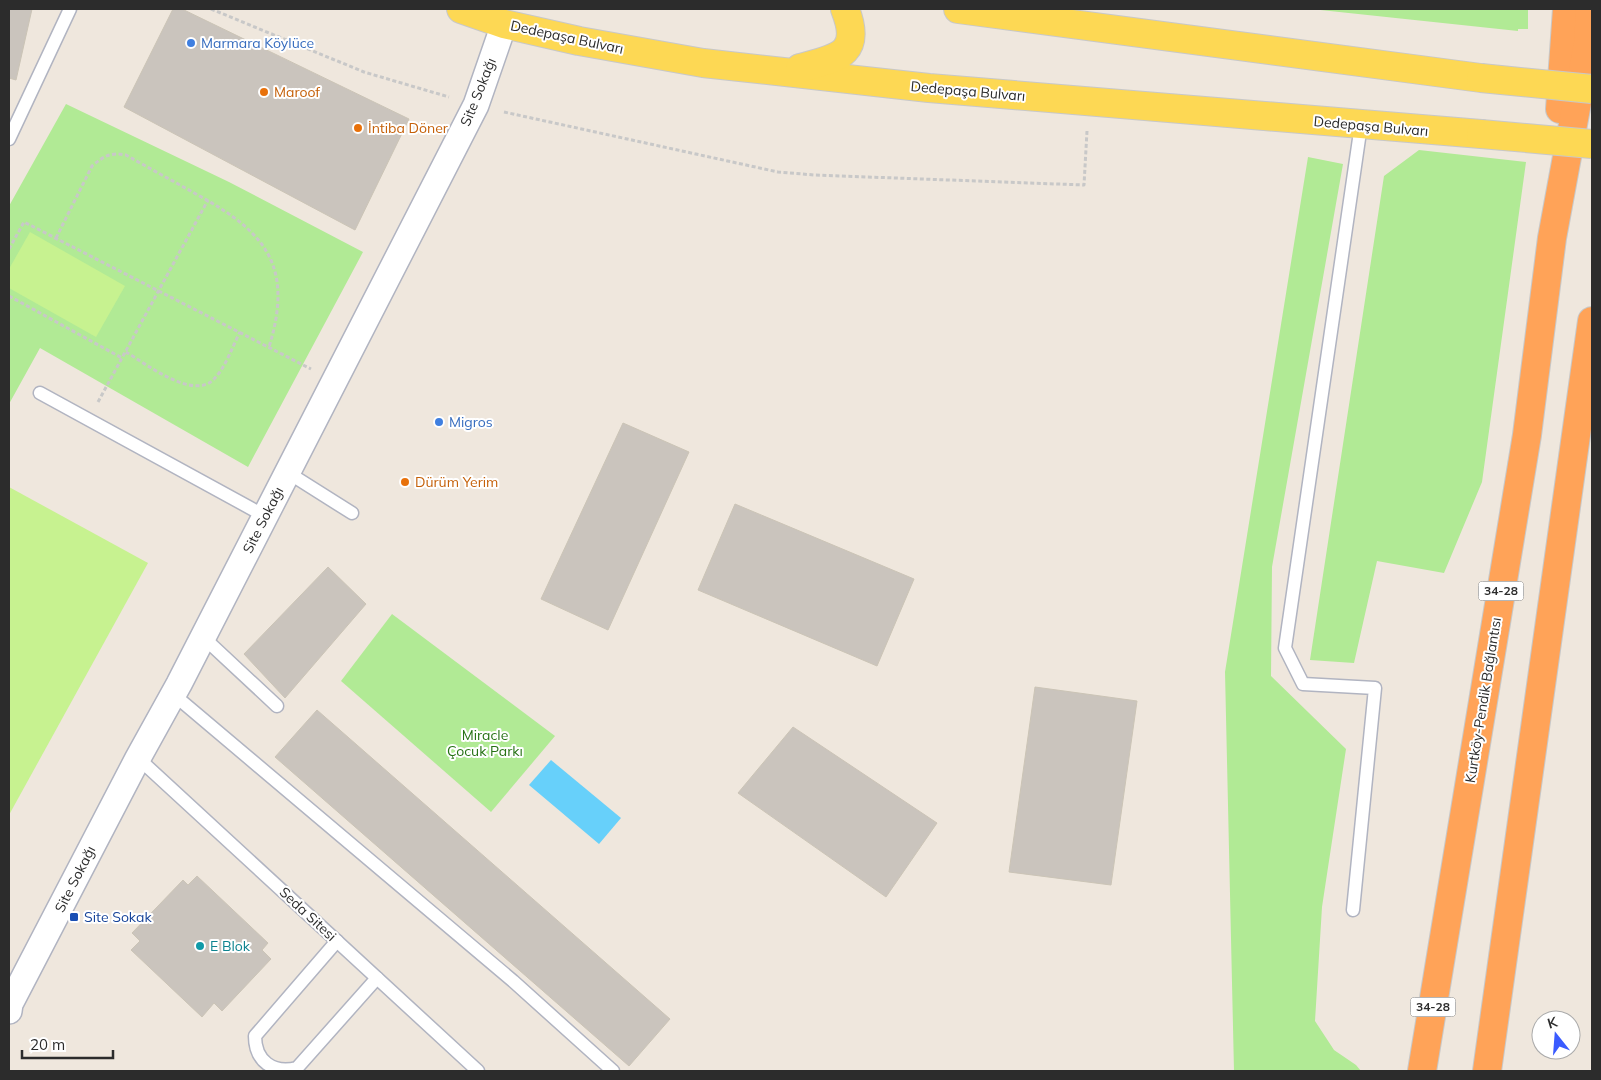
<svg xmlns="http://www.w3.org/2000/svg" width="1601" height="1080" viewBox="0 0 1601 1080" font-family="Mulish,sans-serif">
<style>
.green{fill:#b1ea95}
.pitch{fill:#c7f290}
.water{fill:#67d0fa}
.building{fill:#cac4bd;stroke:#cbc4b6}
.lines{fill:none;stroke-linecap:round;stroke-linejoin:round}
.lane-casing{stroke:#b1b4c1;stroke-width:15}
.street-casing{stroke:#b1b4c1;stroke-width:28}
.primary-casing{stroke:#c8c8c8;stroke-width:30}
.highway-casing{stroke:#c8c8c8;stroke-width:30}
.path{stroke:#c8c8c8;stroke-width:3;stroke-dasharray:4 2.5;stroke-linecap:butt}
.lane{stroke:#fff;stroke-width:12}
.street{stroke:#fff;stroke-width:25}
.primary{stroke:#fdd854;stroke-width:28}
.highway{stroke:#ffa358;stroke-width:28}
.primary-bridge-casing{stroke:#c8c8c8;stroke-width:30;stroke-linecap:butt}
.primary-bridge{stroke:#fdd854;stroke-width:28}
.shop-dot{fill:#3f7fe0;stroke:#fff;stroke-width:2}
.food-dot{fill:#e8710a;stroke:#fff;stroke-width:2}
.transit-dot{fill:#1a4fb4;stroke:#fff;stroke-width:2}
.culture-dot{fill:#0f9aa8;stroke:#fff;stroke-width:2}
.labels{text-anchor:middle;stroke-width:4;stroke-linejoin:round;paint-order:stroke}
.shield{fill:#fff;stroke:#6b6b6b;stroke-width:1}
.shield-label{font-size:12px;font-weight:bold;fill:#2c2c2c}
.street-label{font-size:14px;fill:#2c2c2c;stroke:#fff}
.shop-label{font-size:14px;fill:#366cbe;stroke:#fff;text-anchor:start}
.food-label{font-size:14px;fill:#c56008;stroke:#fff;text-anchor:start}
.park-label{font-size:14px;fill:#267114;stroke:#fff}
.transit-label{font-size:14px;fill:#164399;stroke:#fff;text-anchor:start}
.culture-label{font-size:14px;fill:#0d838f;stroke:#fff;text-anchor:start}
</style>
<rect width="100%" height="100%" fill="#efe7dd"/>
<g class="green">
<path d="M1311 9H1528V29H1518V31Z"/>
<path d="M66 104 229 182 363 252 248 467 40 348 9 404V206Z"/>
<path d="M1419 150 1526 162 1482 482 1444 573 1377 561 1354 663 1310 660 1384 176Z"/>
<path d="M1308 157 1343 164 1272 567 1271 676 1346 749 1322 907 1315 1021 1334 1050 1356 1065 1361 1071H1234L1225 672Z"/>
<path d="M392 614 555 736 491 812 341 681Z"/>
</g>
<g class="pitch">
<path d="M30 232 125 286 96 337 9 288V269Z"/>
<path d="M9 487 148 563 9 815Z"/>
</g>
<path class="water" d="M551 760 621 818 599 844 529 785Z"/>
<g class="building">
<path d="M9 9H32L16 80 9 78Z"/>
<path d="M173 9H182L409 119 355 230 124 107Z"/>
<path d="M623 423 689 452 608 630 541 599Z"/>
<path d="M735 504 914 579 877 666 698 590Z"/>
<path d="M328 567 366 604 285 698 244 654Z"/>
<path d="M1035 687 1137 701 1111 885 1009 872Z"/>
<path d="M317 710 670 1019 629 1066 275 757Z"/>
<path d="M793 727 937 823 886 897 738 793Z"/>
<path d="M197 876 268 943 262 950 271 959 222 1011 214 1003 202 1017 131 950 140 941 132 933 183 880 188 885Z"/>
</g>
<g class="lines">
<defs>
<g id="lane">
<path d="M9 139 70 9"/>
<path d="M40 393 265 516"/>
<path d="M287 472 352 513"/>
<path d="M203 637 277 706"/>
<path d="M173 694 513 981 613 1071"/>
<path d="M138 758 478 1071"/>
<path d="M1353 910 1375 688 1303 684 1285 648 1361 125"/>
<path d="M337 941 255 1036C255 1061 273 1074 297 1068L377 978"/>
</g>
<path id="street" d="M9 1011 10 1004 138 758 179 684 476 105 504 24"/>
<g id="primary">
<path d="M461 9 504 24 579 41 703 63 929 88 1481 134"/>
<path d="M958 9 1481 78"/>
<path d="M800 68C837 58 863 55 845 9"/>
</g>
<g id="highway">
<path d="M1560 109 1567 9"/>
<path d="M1422 1071 1527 435 1552 238 1588 43 1590 9"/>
<path d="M1487 1071 1592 321"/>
</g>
</defs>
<use href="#lane" class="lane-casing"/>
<use href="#street" class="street-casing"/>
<use href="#primary" class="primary-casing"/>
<use href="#highway" class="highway-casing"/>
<g class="path">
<path d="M211 9 364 72 449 97"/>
<path d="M504 112 778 172 814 175 1084 185 1087 131"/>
<path d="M56 238 92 166C104 156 110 152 126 155 149 168 173 181 196 194 266 232 294 266 269 347"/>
<path d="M9 249 24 222 311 369"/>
<path d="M9 296 122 358"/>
<path d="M126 352C146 364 194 401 214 379 226 367 232 347 240 332"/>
<path d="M98 402 208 200"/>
</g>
<use href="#lane" class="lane"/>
<use href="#street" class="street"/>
<use href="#primary" class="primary"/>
<use href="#highway" class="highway"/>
<defs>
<g id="primary-bridge">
<path d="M1481 78 1592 89"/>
<path d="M1481 134 1592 144"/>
</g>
</defs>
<use href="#primary-bridge" class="primary-bridge-casing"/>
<use href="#primary-bridge" class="primary-bridge"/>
</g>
<g class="shop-dot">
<circle cx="191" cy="43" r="5"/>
<circle cx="439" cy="422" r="5"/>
</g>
<g class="food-dot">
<circle cx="264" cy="92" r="5"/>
<circle cx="358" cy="128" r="5"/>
<circle cx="405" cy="482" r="5"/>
</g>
<rect class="transit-dot" x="69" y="912" width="10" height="10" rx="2.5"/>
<circle class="culture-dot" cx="200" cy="946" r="5"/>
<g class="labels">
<g class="shield">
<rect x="1478.5" y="581.5" width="45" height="19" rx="4"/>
<rect x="1410.5" y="997.5" width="45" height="19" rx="4"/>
</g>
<g class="shield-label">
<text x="1501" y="595">34-28</text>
<text x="1433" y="1011">34-28</text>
</g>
<g class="street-label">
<text transform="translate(567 37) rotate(12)" y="5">Dedepaşa Bulvarı</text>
<text transform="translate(968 91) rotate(5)" y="5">Dedepaşa Bulvarı</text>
<text transform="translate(478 92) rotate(-68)" y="5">Site Sokağı</text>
<text transform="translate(1371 126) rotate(5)" y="5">Dedepaşa Bulvarı</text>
<text transform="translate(263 520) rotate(-63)" y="5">Site Sokağı</text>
<text transform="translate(1483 700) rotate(-81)" y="5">Kurtköy-Pendik Bağlantısı</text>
<text transform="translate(75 879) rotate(-63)" y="5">Site Sokağı</text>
<text transform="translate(308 914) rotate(43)" y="5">Seda Sitesi</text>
</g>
<g class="shop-label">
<text x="201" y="48">Marmara Köylüce</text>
<text x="449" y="427">Migros</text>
</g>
<g class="food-label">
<text x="274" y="97">Maroof</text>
<text x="368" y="133">İntiba Döner</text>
<text x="415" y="487">Dürüm Yerim</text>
</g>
<g class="park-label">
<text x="485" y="740">Miracle<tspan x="485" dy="16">Çocuk Parkı</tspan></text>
</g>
<g class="transit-label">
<text x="84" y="922">Site Sokak</text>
</g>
<g class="culture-label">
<text x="210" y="951">E Blok</text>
</g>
</g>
<rect width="1601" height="1080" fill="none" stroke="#2c2c2c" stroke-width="20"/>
<g transform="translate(1556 1035) rotate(343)"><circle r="24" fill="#ffffff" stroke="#ababab"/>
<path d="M0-4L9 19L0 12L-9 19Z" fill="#3a5bff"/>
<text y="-8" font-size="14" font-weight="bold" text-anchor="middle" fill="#2c2c2c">K</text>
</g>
<path d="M22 1050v8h91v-8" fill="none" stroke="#2c2c2c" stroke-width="2.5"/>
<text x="30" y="1050" font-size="15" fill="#2c2c2c" stroke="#ffffff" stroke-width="4" paint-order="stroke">20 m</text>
</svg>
